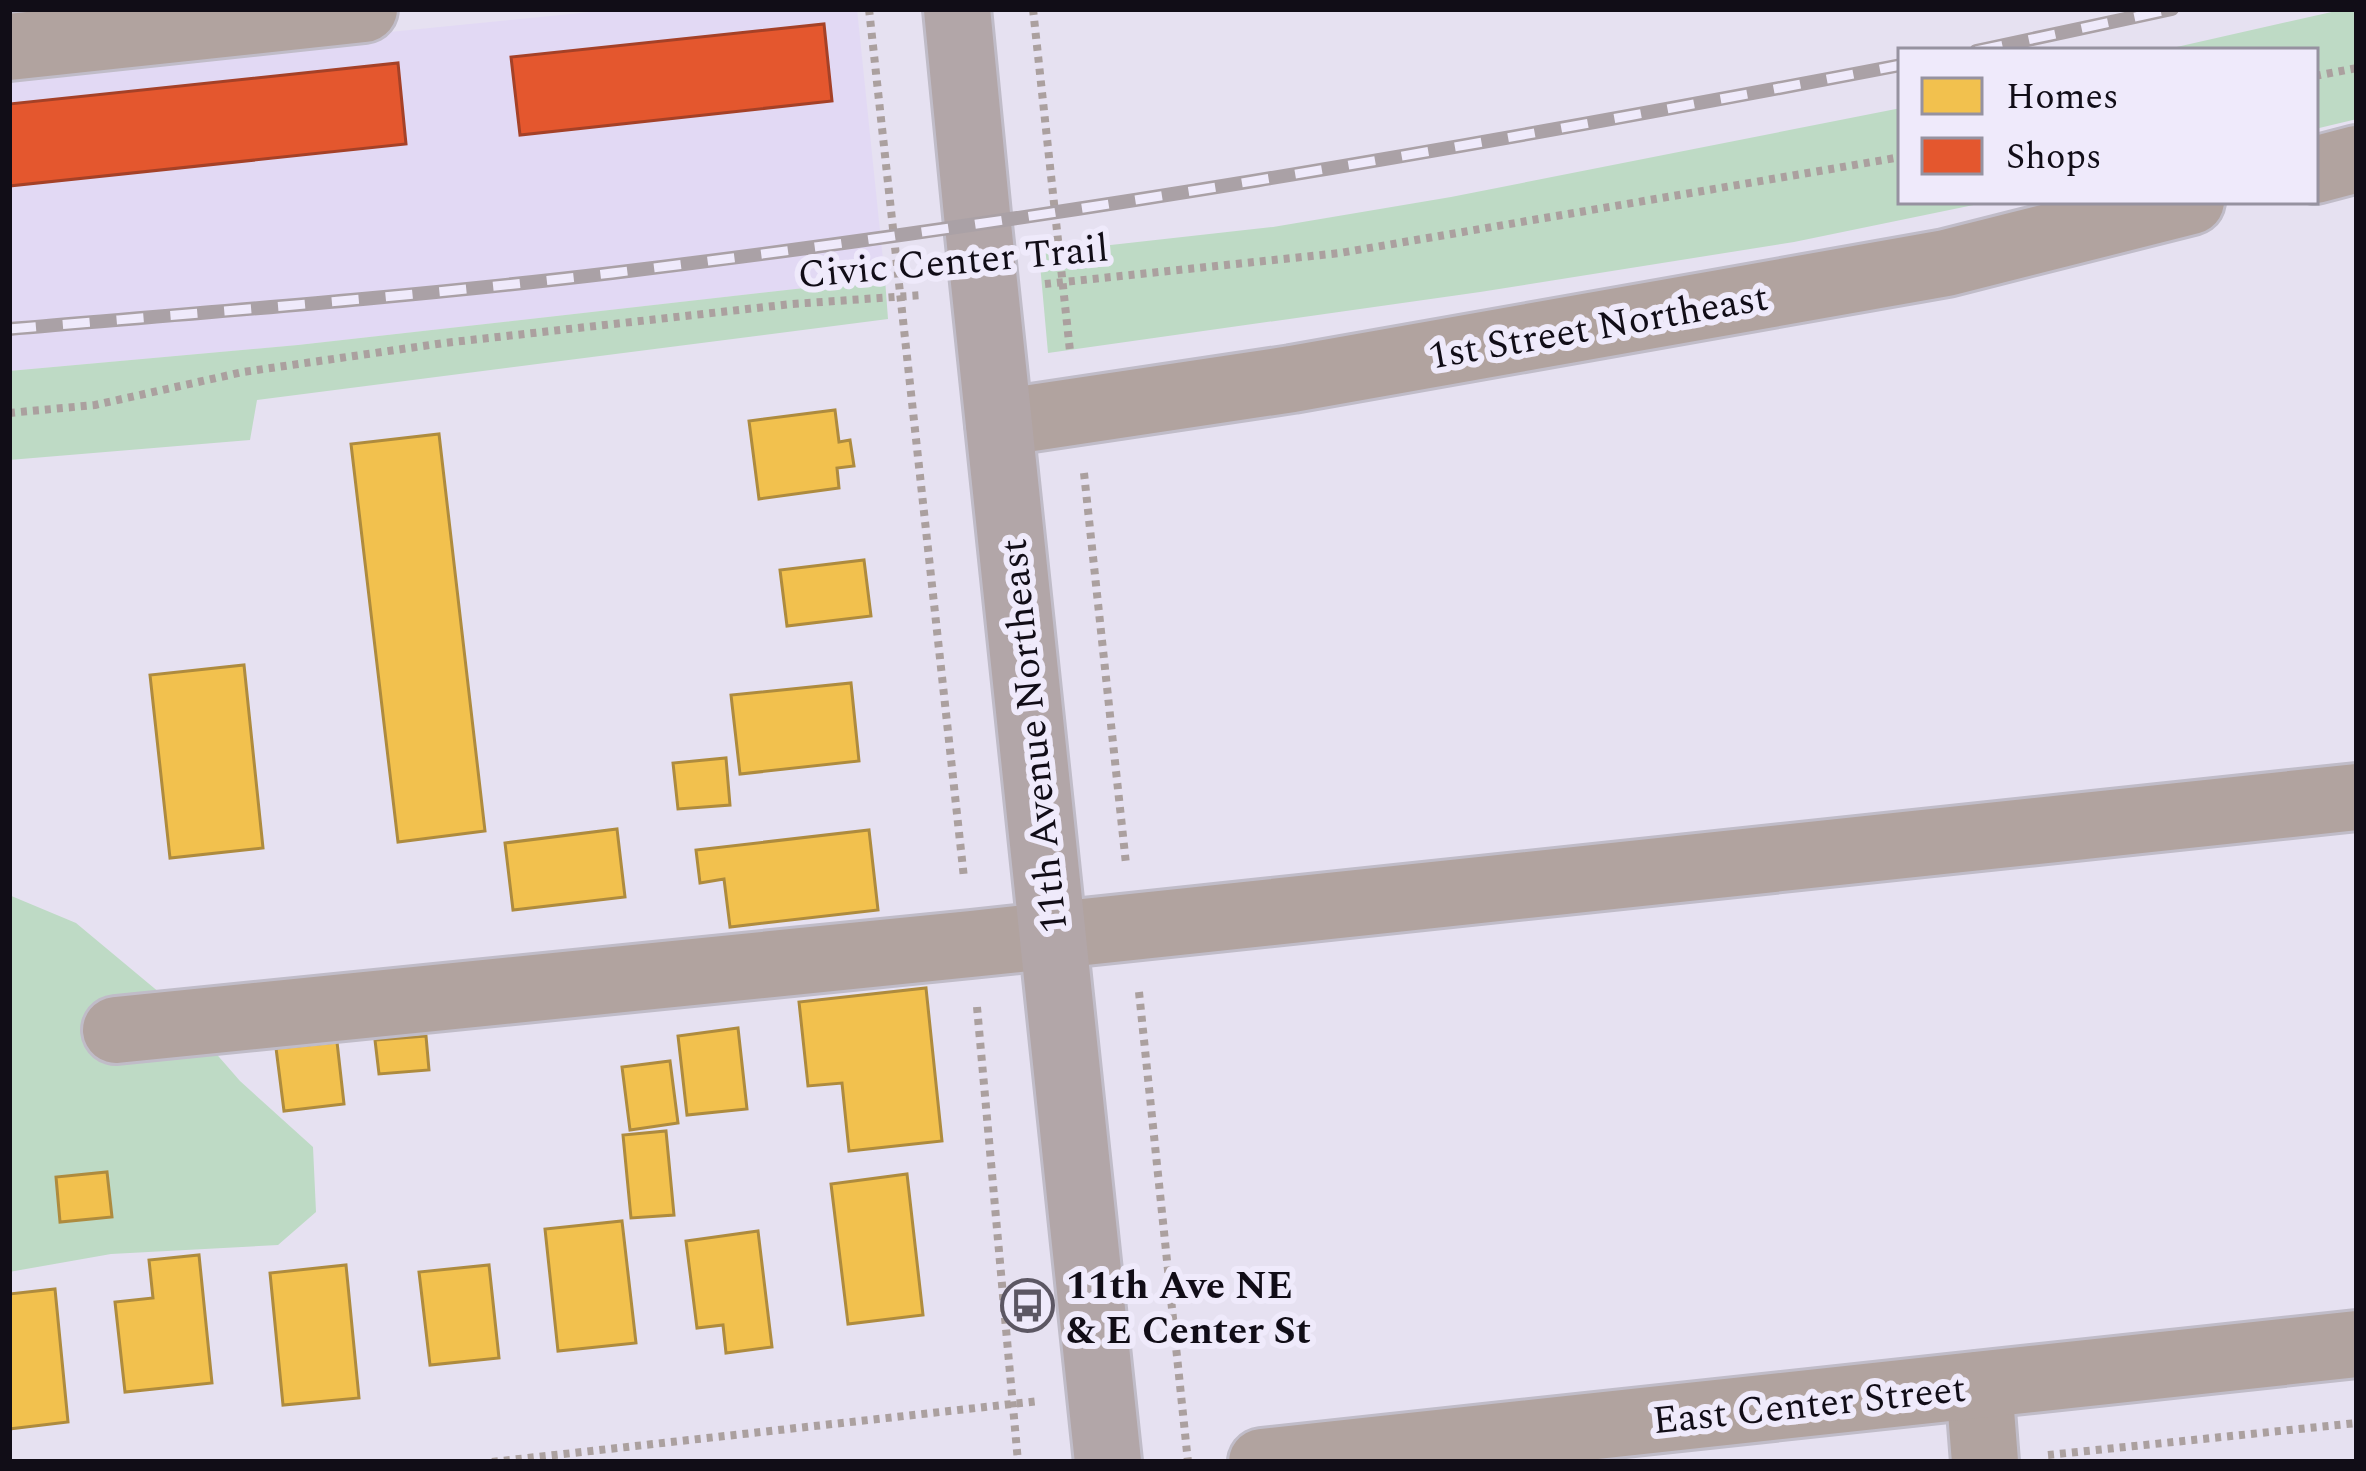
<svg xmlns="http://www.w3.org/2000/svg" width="2366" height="1471" viewBox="0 0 2366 1471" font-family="Spectral,serif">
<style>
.built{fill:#e2d9f4}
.green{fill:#bedac5}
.homes{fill:#f2c14e;stroke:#ae8b3e;stroke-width:3}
.shops{fill:#e4572e;stroke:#a54127;stroke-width:3}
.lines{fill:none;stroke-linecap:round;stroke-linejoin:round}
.minor-casing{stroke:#c0bcc8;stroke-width:72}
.major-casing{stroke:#c0bcc8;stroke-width:72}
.path{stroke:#aba09f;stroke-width:8;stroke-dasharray:6 6;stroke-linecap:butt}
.minor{stroke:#b1a39f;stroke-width:66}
.major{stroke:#b2a6a8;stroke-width:66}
.rail-casing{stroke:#aaa1a6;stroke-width:14}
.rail{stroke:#efeafb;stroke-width:9;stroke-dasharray:27;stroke-linecap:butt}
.labels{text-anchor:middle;stroke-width:12;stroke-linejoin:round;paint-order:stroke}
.street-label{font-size:39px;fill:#110d17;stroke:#efeafb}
.poi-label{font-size:39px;font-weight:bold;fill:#110d17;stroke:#efeafb;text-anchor:start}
</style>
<rect width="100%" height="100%" fill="#e6e1f1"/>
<path class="built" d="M620 9H857L885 279 298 345 9 371V70Z"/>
<g class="green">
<path d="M2345 9H2357V119L2315 129V51H2159Z"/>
<path d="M1901 108V201H1993L1794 242 1480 292 1048 353 1039 253 1273 227 1451 197Z"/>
<path d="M885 279 888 319 257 400 250 440 9 460V371L298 345Z"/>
<path d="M9 895 76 923 172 1003 240 1081 313 1147 316 1212 278 1245 111 1254 9 1272Z"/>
</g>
<g class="homes">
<path d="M835 410 839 442 850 440 854 466 837 468 839 488 759 499 749 421Z"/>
<path d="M439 434 485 831 398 842 351 444Z"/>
<path d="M864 560 871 616 787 626 780 570Z"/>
<path d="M244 665 263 848 170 858 150 675Z"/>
<path d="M851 683 859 761 740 774 731 695Z"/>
<path d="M726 758 730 805 678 809 673 763Z"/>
<path d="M617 829 625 897 513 910 505 843Z"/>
<path d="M869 830 878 910 730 927 724 879 700 883 696 850Z"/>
<path d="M926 988 942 1141 849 1151 842 1083 808 1086 799 1002Z"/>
<path d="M738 1028 747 1109 687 1115 678 1036Z"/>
<path d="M426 1036 429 1070 379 1074 375 1040Z"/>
<path d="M337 1042 344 1104 284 1111 276 1048Z"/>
<path d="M670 1061 678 1123 630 1130 622 1067Z"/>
<path d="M666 1131 674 1215 631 1218 623 1135Z"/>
<path d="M107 1172 112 1217 60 1222 56 1177Z"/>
<path d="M907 1174 923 1315 848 1324 831 1184Z"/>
<path d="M622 1221 636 1343 558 1351 545 1229Z"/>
<path d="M758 1231 772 1347 726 1353 723 1325 697 1328 686 1241Z"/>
<path d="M199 1255 212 1383 125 1392 115 1302 153 1298 149 1260Z"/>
<path d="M346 1265 359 1398 283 1405 270 1273Z"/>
<path d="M489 1265 499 1358 430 1365 419 1272Z"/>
<path d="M55 1289 68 1422 9 1429V1294Z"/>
</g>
<g class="shops">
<path d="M824 24 832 101 520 135 511 57Z"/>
<path d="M398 63 406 144 9 186V104Z"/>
</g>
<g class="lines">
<defs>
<g id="minor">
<path d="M9 47 364 9"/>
<path d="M2315 170 2357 159"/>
<path d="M999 423 1292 379 1946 263 2191 201"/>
<path d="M116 1030 971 944 2357 797"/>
<path d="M1979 1385 1985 1462"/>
<path d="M1262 1462 2357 1344"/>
</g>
<path id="major" d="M957 9 978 225 1108 1462"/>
</defs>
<use href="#minor" class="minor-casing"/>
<use href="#major" class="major-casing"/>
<g class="path">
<path d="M869 9 964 878"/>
<path d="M1033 9 1070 351"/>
<path d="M2315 76 2357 68"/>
<path d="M1045 284 1340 253 1901 157"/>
<path d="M9 413 95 405 243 372 444 343 792 304 923 295"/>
<path d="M1084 473 1126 864"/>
<path d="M1139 992 1188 1462"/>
<path d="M977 1007 1018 1462"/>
<path d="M2048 1455 2357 1423"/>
<path d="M492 1462 1039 1401"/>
</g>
<use href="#minor" class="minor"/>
<use href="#major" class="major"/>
<defs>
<g id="rail">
<path d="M1976 51 2172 9"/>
<path d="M9 329C210 312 411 297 612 273 1044 221 1473 147 1901 65"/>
</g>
</defs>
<use href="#rail" class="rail-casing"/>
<use href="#rail" class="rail"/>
</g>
<defs>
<symbol id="bus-ring" viewBox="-11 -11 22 22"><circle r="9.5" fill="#efeafb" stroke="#5c5763" stroke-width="1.5"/><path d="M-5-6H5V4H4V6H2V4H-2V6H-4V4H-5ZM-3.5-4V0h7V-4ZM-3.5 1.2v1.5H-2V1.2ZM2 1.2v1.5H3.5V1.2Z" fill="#5c5763"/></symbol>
</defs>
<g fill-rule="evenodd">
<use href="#bus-ring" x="998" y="1276" width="59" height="59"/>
</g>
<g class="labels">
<g class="street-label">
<text transform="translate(953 260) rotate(-5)" y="14">Civic Center Trail</text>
<text transform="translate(1598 325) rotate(-10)" y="14">1st Street Northeast</text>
<text transform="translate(1032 736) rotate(-96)" y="14">11th Avenue Northeast</text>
<text transform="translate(1809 1403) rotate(-6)" y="14">East Center Street</text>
</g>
<g class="poi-label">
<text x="1066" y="1298">11th Ave NE<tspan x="1066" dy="45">&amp; E Center St</tspan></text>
</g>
</g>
<rect width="2366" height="1471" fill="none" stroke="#110d17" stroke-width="24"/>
<rect x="1898" y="48" width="420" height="156" fill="#efeafb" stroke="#9692a0" stroke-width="3"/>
<rect x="1922" y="78" width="60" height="36" fill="#f2c14e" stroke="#9692a0" stroke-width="3"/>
<text x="2006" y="108" font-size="36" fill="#110d17">Homes</text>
<rect x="1922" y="138" width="60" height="36" fill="#e4572e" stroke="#9692a0" stroke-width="3"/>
<text x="2006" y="168" font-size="36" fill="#110d17">Shops</text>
</svg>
